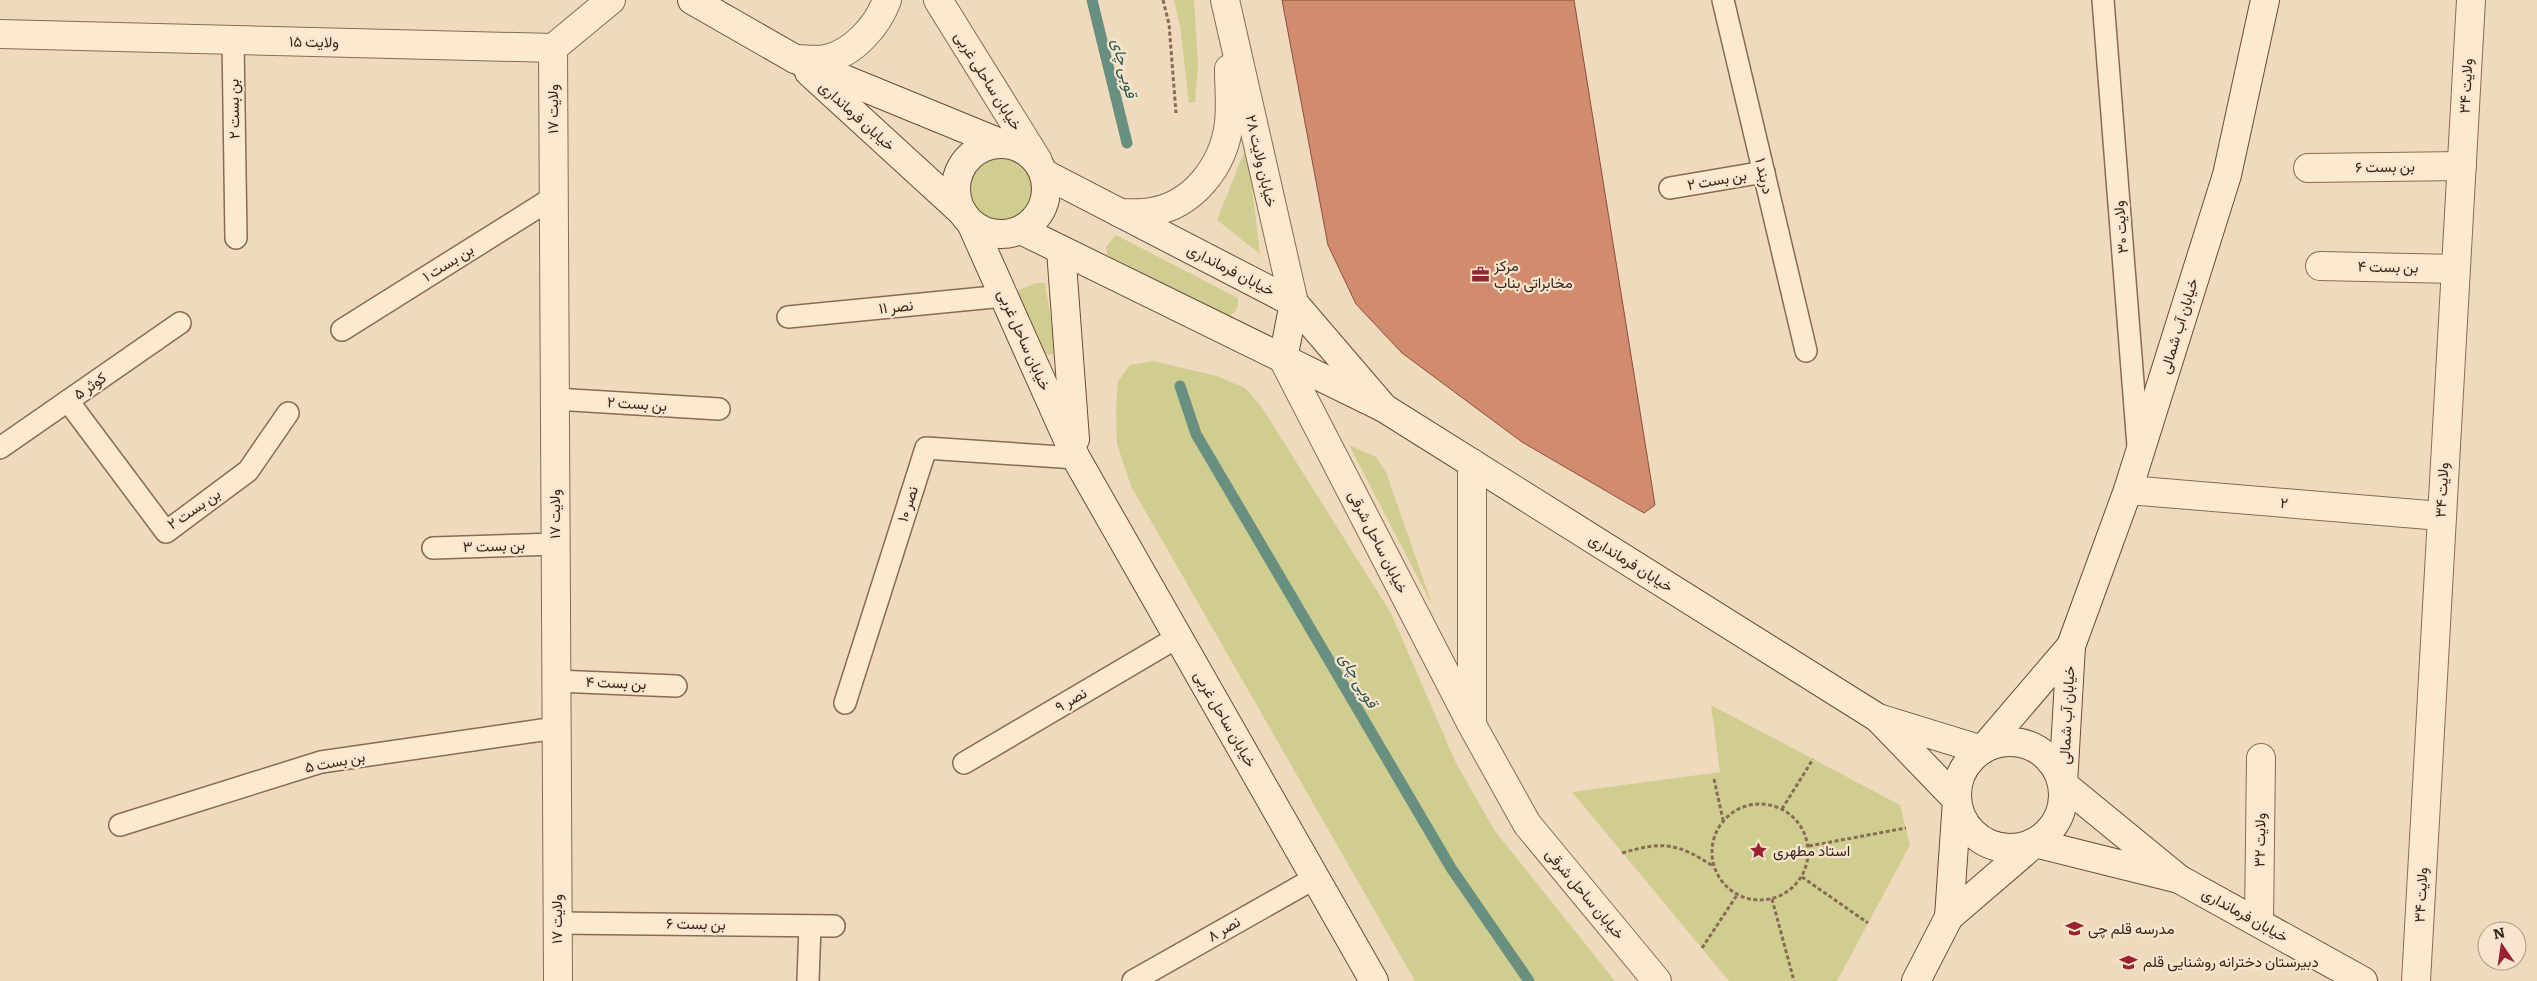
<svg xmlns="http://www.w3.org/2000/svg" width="2537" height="981" viewBox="0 0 2537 981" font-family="Literata,Vazirmatn,serif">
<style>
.green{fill:#cfce90}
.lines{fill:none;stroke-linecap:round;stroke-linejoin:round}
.stream{stroke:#688f80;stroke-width:11}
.building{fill:#d18c70;stroke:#8a4f39}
.lane-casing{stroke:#896a55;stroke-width:24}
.street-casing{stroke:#896a55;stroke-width:30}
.secondary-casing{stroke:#6b4b38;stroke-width:30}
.path{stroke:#896a55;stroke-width:3;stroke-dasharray:4 2.5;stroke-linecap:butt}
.lane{stroke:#fbe9d0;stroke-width:21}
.street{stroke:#fbe9d0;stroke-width:28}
.secondary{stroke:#fbe9d0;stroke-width:28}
.labels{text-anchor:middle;stroke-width:4.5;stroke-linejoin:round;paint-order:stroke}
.street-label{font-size:15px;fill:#37251b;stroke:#f7e5cd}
.poi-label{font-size:15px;fill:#37251b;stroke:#f7e5cd;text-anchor:start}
.water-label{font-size:16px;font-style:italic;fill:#29584f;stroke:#f7e5cd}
</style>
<rect width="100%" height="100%" fill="#f0dabd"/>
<g class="green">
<path d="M1174 0H1194L1198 64 1195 102 1189 103 1180 26Z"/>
<path d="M1247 145 1260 254 1217 220Z"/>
<circle cx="1001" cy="189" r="35"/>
<path d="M1116 235 1238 298C1239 308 1236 312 1228 317L1107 255 1106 247Z"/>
<path d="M1036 283H1045L1056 352 1051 355 1046 354 1017 291Z"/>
<path d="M1153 361 1217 376 1245 388 1261 406 1391 613 1456 763 1495 831 1615 981H1415L1131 486 1117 444 1116 410 1118 381 1130 365Z"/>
<path d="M1349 445 1376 457 1386 472 1433 607Z"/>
<path d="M1711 705 1900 805 1910 845 1837 981H1729L1572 792 1720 772Z"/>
</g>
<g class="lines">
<g class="stream">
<path d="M1092 0 1127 143"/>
<path d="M1180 386 1196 434 1451 868 1529 981"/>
</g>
</g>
<path class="building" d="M1282 0H1574L1655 505 1644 513 1522 442 1402 353 1356 304 1328 245Z"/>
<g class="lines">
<defs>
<g id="lane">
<path d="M1723 0 1806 351"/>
<path d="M2103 0 2138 446"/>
<path d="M233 40 236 238"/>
<path d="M1670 188 1764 172"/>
<path d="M788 317 1004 296"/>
<path d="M342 330 554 197"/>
<path d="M555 399 719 409"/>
<path d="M68 401 166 532 248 471 288 413"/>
<path d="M0 448 180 323"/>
<path d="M433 548 555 544"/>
<path d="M556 681 676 686"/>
<path d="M845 703 926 448 1076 458"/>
<path d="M964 763 1178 637"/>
<path d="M120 825 321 762 556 728"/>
<path d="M558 923 834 926"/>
<path d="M808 981 810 926"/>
<path d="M1133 981 1315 878"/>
</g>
<g id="street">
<path d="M938 0 1038 161"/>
<path d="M1225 0 1294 303"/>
<path d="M0 34 553 48 611 0"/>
<path d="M553 48 558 981"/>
<path d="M795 59C805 59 816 61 826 59 854 53 878 25 887 0"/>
<path d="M2308 168 2462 166"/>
<path d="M1120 213C1130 213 1141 214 1151 212 1194 205 1224 165 1229 123 1231 105 1229 86 1229 69"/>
<path d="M2320 266 2455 269"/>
<path d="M1283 359 1472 725 1527 824 1657 981"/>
<path d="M1472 463V721"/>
<path d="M2128 490 2441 516"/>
<path d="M2259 922 2261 758"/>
<path d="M2416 981 2471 0"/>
</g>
<g id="secondary">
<path d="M692 0 795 59 1000 143"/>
<path d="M809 72 963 213"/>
<circle cx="1001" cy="189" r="45"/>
<path d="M971 223 1076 458 1374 981"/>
<path d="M1021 230 1384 408 1294 303 1045 174"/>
<path d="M1061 250 1075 439"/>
<path d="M1283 359 1294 303"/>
<path d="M1384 408 1878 718"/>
<path d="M2071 646 2063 784 2179 879 2035 843 1949 917 1957 800 1878 718 1982 750Z"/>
<path d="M2071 646 2128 490 2227 175 2265 0"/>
<circle cx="2010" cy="795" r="53"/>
<path d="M2179 879 2363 981"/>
<path d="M1916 981 1949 917"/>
</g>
</defs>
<use href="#lane" class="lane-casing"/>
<use href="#street" class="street-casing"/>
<use href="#secondary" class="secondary-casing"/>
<g class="path">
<path d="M1163 0 1169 24 1176 113"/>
<path d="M1714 779 1723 820"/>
<circle cx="1760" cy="852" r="48"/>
<path d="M1782 809 1813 759"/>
<path d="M1809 846 1906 828"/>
<path d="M1622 853C1663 841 1677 843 1713 866"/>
<path d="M1802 877 1868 923"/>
<path d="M1772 899 1794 981"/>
<path d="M1702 948 1737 895"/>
</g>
<use href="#lane" class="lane"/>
<use href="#street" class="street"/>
<use href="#secondary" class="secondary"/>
</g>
<defs>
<symbol id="office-bare" viewBox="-9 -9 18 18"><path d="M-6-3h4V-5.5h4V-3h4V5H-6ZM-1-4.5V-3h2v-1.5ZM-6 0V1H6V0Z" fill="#9b2132" stroke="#f7e5cd" stroke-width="2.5" paint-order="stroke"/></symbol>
<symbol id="sight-bare" viewBox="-9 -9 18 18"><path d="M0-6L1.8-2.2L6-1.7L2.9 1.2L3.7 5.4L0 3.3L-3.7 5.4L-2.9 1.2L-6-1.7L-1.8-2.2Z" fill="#9b2132" stroke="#f7e5cd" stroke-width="2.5" paint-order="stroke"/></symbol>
<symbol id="school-bare" viewBox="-9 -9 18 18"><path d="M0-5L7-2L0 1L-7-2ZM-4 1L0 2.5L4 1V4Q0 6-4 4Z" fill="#9b2132" stroke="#f7e5cd" stroke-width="2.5" paint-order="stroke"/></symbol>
</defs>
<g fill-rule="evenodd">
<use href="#office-bare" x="1468" y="262" width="25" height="25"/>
<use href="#sight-bare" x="1746" y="838" width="25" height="25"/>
<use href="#school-bare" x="2062" y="916" width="25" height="25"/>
<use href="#school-bare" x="2116" y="950" width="25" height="25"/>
</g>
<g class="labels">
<g class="street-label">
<text transform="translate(314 42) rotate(1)" y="5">ولایت ۱۵</text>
<text transform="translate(988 81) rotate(58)" y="5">خیابان ساحلی غربی</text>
<text transform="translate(2466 86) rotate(-87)" y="5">ولایت ۳۴</text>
<text transform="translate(234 109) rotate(-91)" y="5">بن بست ۲</text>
<text transform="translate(553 109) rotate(-90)" y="5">ولایت ۱۷</text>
<text transform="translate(857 116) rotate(42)" y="5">خیابان فرمانداری</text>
<text transform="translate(1261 161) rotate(77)" y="5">خیابان ولایت ۲۸</text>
<text transform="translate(2385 167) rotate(-1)" y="5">بن بست ۶</text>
<text transform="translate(1764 176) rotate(77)" y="5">دربند ۱</text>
<text transform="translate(1717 180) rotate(-10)" y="5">بن بست ۲</text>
<text transform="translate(2121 227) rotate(-95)" y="5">ولایت ۳۰</text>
<text transform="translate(448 263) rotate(-32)" y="5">بن بست ۱</text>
<text transform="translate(2388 267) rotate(1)" y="5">بن بست ۴</text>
<text transform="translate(1231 270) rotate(27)" y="5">خیابان فرمانداری</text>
<text transform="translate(896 307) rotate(-6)" y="5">نصر ۱۱</text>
<text transform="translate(2179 326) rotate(-73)" y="5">خیابان آب شمالی</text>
<text transform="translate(1024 340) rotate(66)" y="5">خیابان ساحل غربی</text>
<text transform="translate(90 386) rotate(-35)" y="5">کوثر ۵</text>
<text transform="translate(637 404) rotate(4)" y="5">بن بست ۲</text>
<text transform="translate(2442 490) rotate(-87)" y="5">ولایت ۳۴</text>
<text transform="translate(2284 503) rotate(5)" y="5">۲</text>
<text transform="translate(908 504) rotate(-72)" y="5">نصر ۱۰</text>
<text transform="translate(194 509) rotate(-34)" y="5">بن بست ۲</text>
<text transform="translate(555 514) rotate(-90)" y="5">ولایت ۱۷</text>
<text transform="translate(1378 542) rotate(63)" y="5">خیابان ساحل شرقی</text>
<text transform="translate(494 546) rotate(-2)" y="5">بن بست ۳</text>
<text transform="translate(1631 563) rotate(32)" y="5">خیابان فرمانداری</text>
<text transform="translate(616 683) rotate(2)" y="5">بن بست ۴</text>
<text transform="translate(1071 700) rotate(-30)" y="5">نصر ۹</text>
<text transform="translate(2067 715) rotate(-87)" y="5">خیابان آب شمالی</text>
<text transform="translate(1225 719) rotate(60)" y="5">خیابان ساحل غربی</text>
<text transform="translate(335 762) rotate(-11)" y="5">بن بست ۵</text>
<text transform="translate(2260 840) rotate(-89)" y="5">ولایت ۳۲</text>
<text transform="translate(1585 894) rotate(50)" y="5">خیابان ساحل شرقی</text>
<text transform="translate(2421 895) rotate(-87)" y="5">ولایت ۳۴</text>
<text transform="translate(2245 915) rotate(29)" y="5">خیابان فرمانداری</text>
<text transform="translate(557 919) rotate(-90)" y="5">ولایت ۱۷</text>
<text transform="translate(696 924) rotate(1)" y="5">بن بست ۶</text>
<text transform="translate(1224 929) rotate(-30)" y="5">نصر ۸</text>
</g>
<g class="poi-label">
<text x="1494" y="271">مرکز<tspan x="1494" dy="17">مخابراتی بناب</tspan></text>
<text x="1773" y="856">استاد مطهری</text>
<text x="2088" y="934">مدرسه قلم چی</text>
<text x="2143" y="967">دبیرستان دخترانه روشنایی قلم</text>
</g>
<g class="water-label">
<text transform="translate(1125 68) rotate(76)" y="6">قوبی چای</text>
<text transform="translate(1359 680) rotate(60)" y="6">قوبی چای</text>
</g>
</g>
<g transform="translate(2502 946) rotate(347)"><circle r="24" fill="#f7e5cd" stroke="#aa9886"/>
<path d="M0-4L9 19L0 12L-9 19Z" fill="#9b2132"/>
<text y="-8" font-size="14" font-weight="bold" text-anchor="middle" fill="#37251b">N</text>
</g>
</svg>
